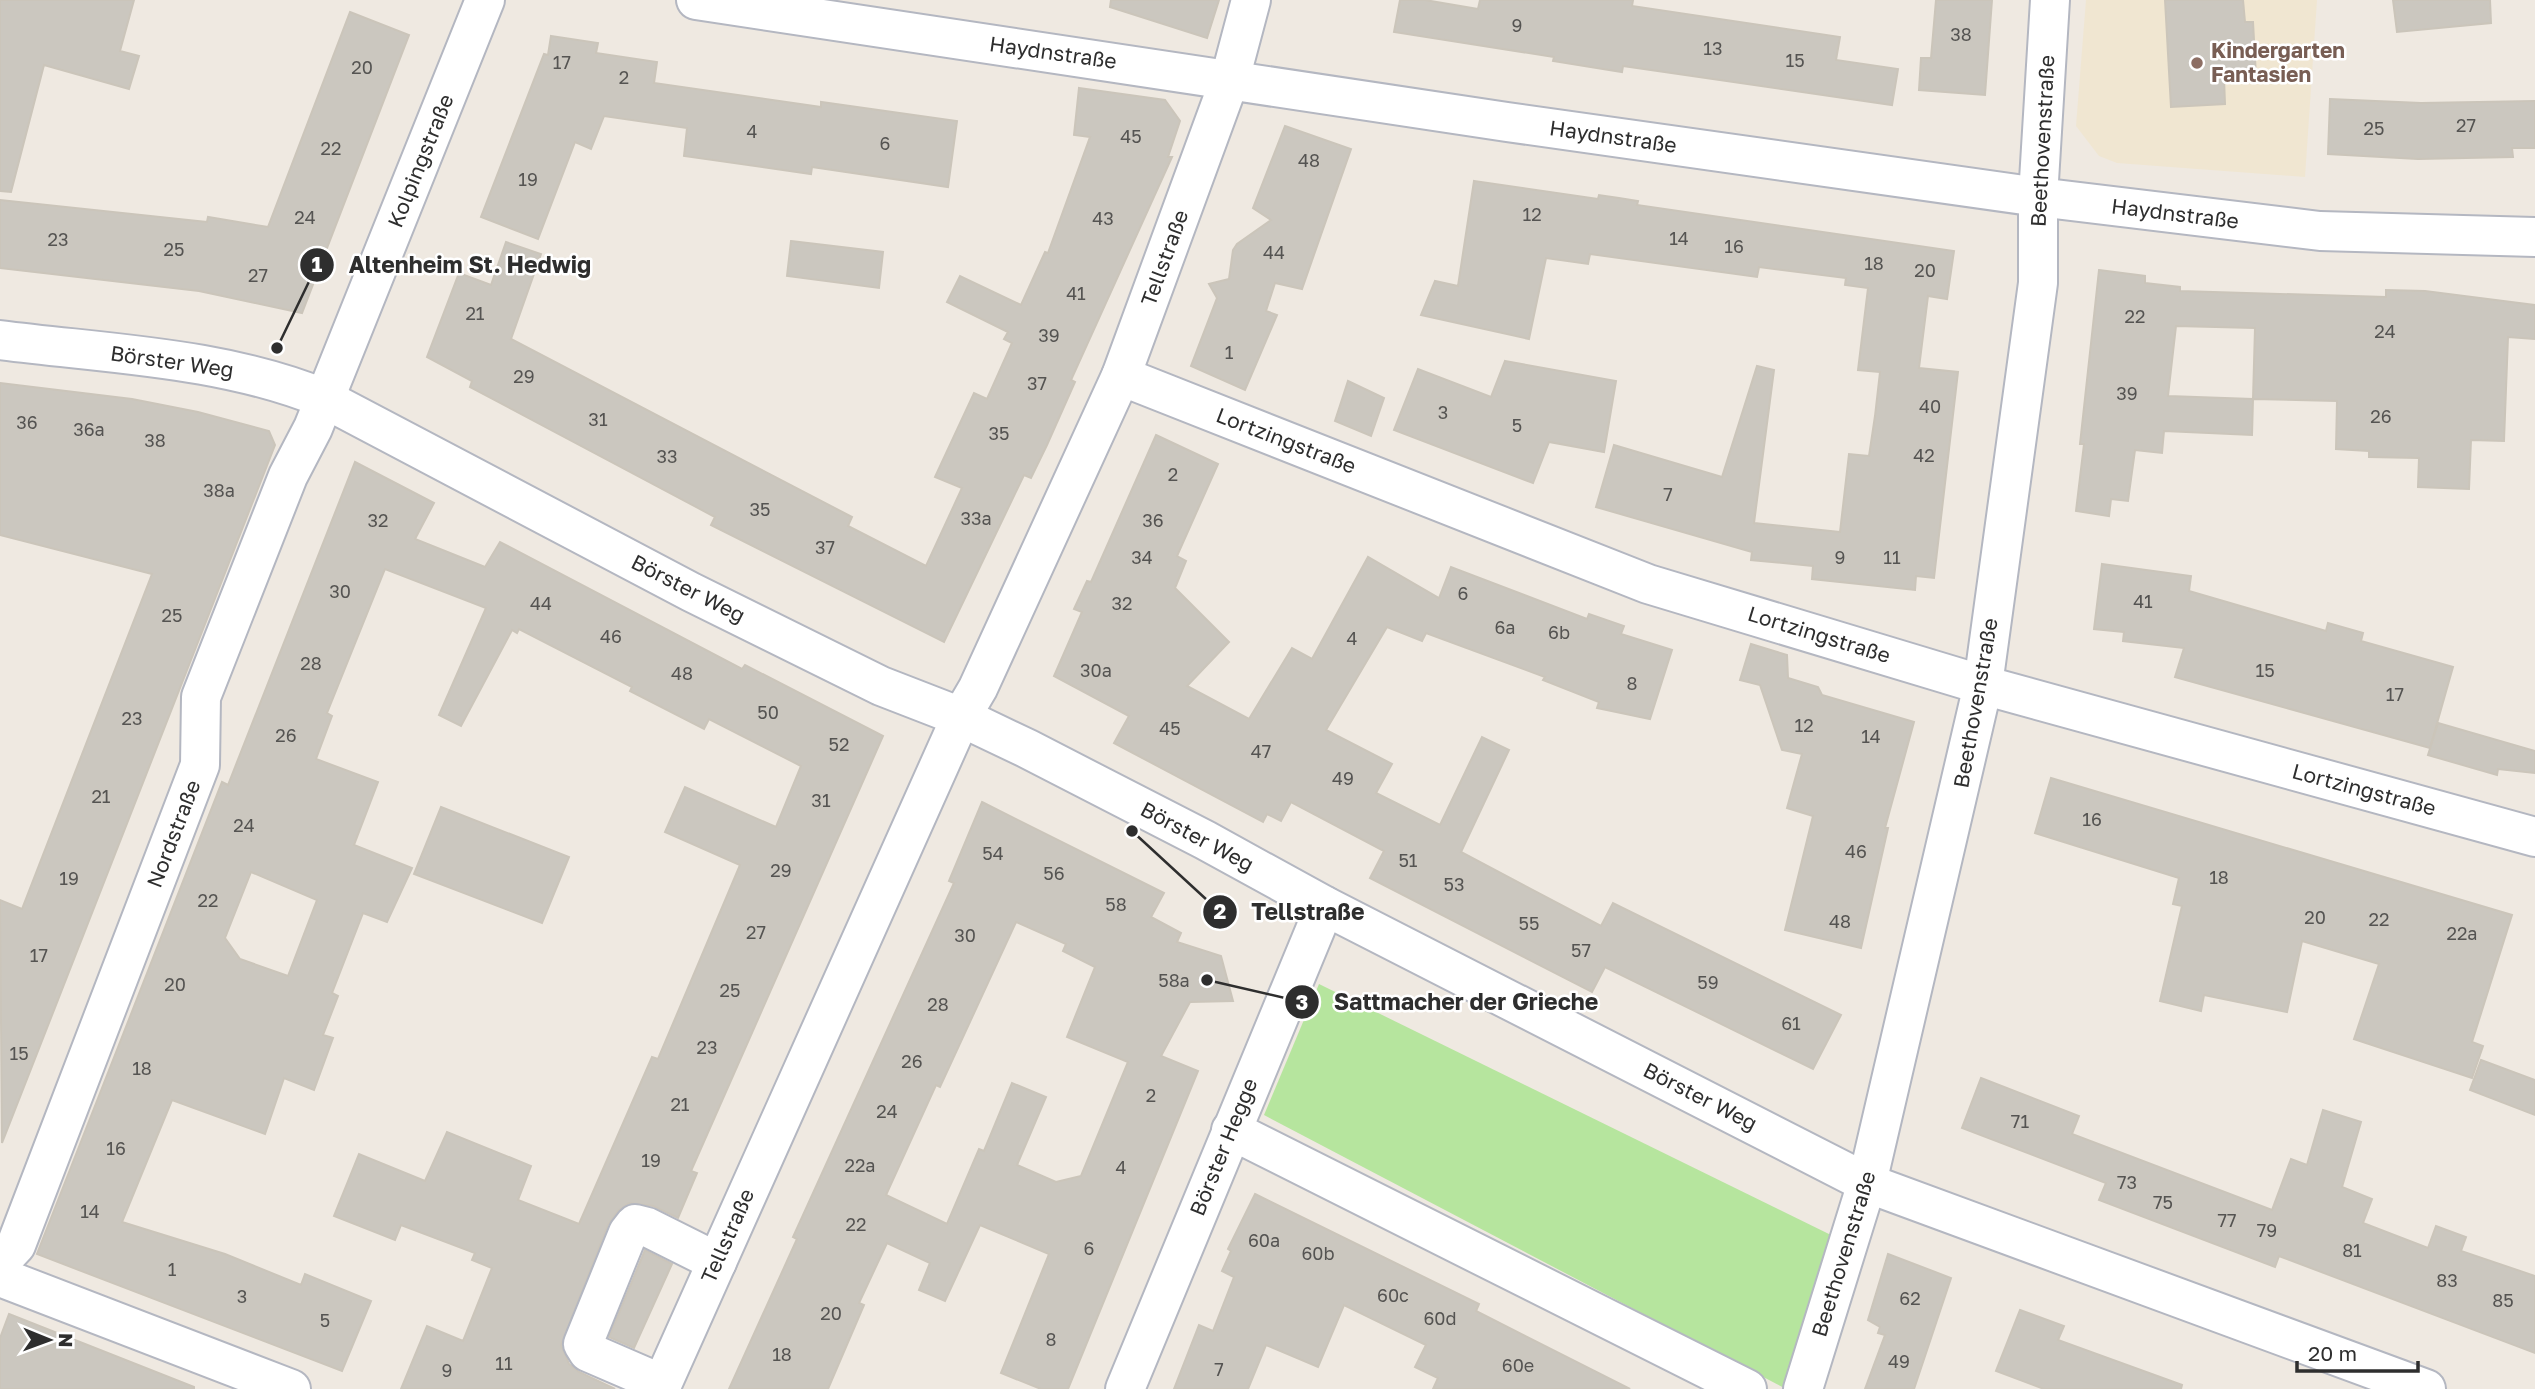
<svg xmlns="http://www.w3.org/2000/svg" width="2535" height="1389" viewBox="0 0 2535 1389" font-family="'Golos Text',sans-serif">
<style>
.education{fill:#f0e6d1}
.green{fill:#b6e59e}
.building{fill:#cbc7bf;stroke:#cbc5ba;stroke-width:2;fill-rule:evenodd}
.lines{fill:none;stroke-linecap:round;stroke-linejoin:round}
.minor-casing{stroke:#b4b7c1;stroke-width:42}
.minor{stroke:#fff;stroke-width:38}
.education-dot{fill:#8d6e63;stroke:#fff;stroke-width:2.5}
.labels{text-anchor:middle;stroke-width:5;stroke-linejoin:round;paint-order:stroke}
.number-label{font-size:18px;fill:#555452}
.education-label{font-size:21px;font-weight:bold;fill:#785e54;stroke:#fff;text-anchor:start}
.street-label{font-size:21px;fill:#2e2e2e;stroke:#fff}
.leader{fill:none;stroke:#2e2e2e;stroke-width:2.5}
.callout-dot{fill:#2e2e2e;stroke:#fff;stroke-width:2.5}
.mark-label{font-size:21px;text-anchor:middle;font-weight:bold;fill:#fff}
.callout-label{font-size:23px;text-anchor:middle;font-weight:bold;fill:#2e2e2e;stroke:#fff;stroke-width:5;stroke-linejoin:round;paint-order:stroke}
</style>
<rect width="100%" height="100%" fill="#efe9e1"/>
<path class="education" d="M2086 0H2317L2305 177 2117 163 2099 156 2076 126Z"/>
<path class="green" d="M1319 984 1833 1236 1786 1389 1264 1115Z"/>
<g class="building">
<path d="M0 0H134L120 51 139 56 129 89 44 65 11 192 0 191Z"/>
<path d="M1111 0H1219L1207 38 1110 7Z"/>
<path d="M1400 0H1425L1478 9 1480 0H1633L1632 6 1840 37 1836 60 1898 69 1892 105 1623 66 1622 72 1553 61 1554 57 1394 32Z"/>
<path d="M1936 0H1992L1985 95 1919 90 1921 58H1931Z"/>
<path d="M2165 0H2243L2245 22H2253L2256 76 2224 78 2225 104 2171 107Z"/>
<path d="M2393 0H2490L2491 23 2397 32Z"/>
<path d="M350 12 409 35 302 313 199 291 0 268V200L207 222 208 217 268 227Z"/>
<path d="M551 36 598 43 596 53 657 62 654 83 821 107V102L957 121 948 187 812 167 811 174 684 156 687 128 604 116 591 149 575 142 538 239 481 217 544 54 548 55Z"/>
<path d="M1079 88 1165 100 1180 121 1168 157H1172L1071 380 1075 382 1047 445 1031 478 1024 475 944 642 711 525 715 517 470 387 472 381 427 357 459 273 491 285 506 242 541 254 511 339 852 517 848 526 926 566 962 488 935 477 974 393 987 399 1012 343 1004 339 1008 332 947 302 960 276 1021 305 1045 252 1048 253 1090 137 1074 135Z"/>
<path d="M2330 99 2421 103 2535 101V148H2512L2513 157 2418 159 2328 154Z"/>
<path d="M1285 126 1351 149 1302 289 1275 283 1266 311 1277 315 1245 390 1191 366 1217 298 1209 284 1229 279 1233 250 1237 244 1271 220 1253 208Z"/>
<path d="M1474 181 1598 199 1599 195 1619 198 1638 201 1637 205 1954 251 1947 299 1928 296 1919 368 1958 372 1934 578 1916 576 1915 590 1812 579 1813 566 1751 560 1752 552 1596 507 1614 445 1722 477 1757 366 1774 370 1754 523 1840 532 1849 454 1869 456 1875 416 1880 372 1858 370 1868 288 1845 285 1846 278 1759 267 1757 277 1590 254 1588 264 1546 258 1529 339 1421 315 1435 281 1458 286Z"/>
<path d="M791 241 883 252 879 288 787 276Z"/>
<path d="M2099 270 2145 276V283L2180 287V291L2386 297V290L2425 291 2535 305V339L2508 337 2504 441 2471 440 2469 489 2418 487 2419 458 2369 457V451L2336 449 2337 401 2253 399 2252 435 2164 431 2162 453 2135 450 2128 501 2111 499 2109 516 2076 511 2084 444H2080ZM2176 326 2255 328 2253 399 2168 396Z"/>
<path d="M1505 361 1616 381 1604 452 1549 442 1533 483 1394 430 1418 369 1491 397Z"/>
<path d="M1348 381 1384 398 1371 436 1335 421Z"/>
<path d="M0 383 132 399 198 412 269 431 275 445 2 1143 0 900 22 909 152 574 0 535Z"/>
<path d="M1156 435 1218 464 1177 556 1186 561 1175 588 1229 642 1187 686 1249 719 1292 648 1312 659 1368 557 1439 598 1451 567 1587 619 1589 614 1624 626 1621 634 1672 650 1650 719 1597 708 1599 702 1543 680 1545 677 1426 633 1422 641 1387 627 1326 730 1392 764 1376 793 1440 825 1482 737 1509 750 1461 852 1601 926 1613 903 1841 1015 1813 1069 1605 967 1592 992 1370 878 1384 851 1291 802 1281 821 1267 814 1263 822 1114 743 1129 716 1054 676 1082 612 1074 609 1087 581 1091 582Z"/>
<path d="M355 462 434 503 415 539 485 567 500 542 742 669 745 665 883 736 691 1171 697 1173 678 1218 653 1206 629 1203 618 1211 608 1225 561 1345 569 1364 579 1372 615 1389H401L427 1326 463 1341 492 1268 472 1260 475 1253 401 1225 395 1240 334 1216 359 1154 425 1181 447 1132 531 1166 518 1200 579 1224 652 1057 658 1059 740 865 665 832 685 787 776 827 801 766 709 719 704 729 630 691 632 687 519 629 517 633 512 630 461 726 439 715 486 608 385 569 327 713 332 716 316 759 378 782 354 845 412 868 387 922 363 913 332 993 338 996 323 1035 333 1038 314 1090 284 1078 265 1134 172 1100 122 1222 225 1254 301 1285 305 1274 371 1301 342 1371 37 1254 222 782 228 785ZM251 872 317 900 288 976 240 959 225 938Z"/>
<path d="M2102 564 2191 576 2189 591 2326 631 2328 623 2363 633 2361 641 2453 667 2430 748 2175 677 2184 648 2123 641 2124 632 2094 629Z"/>
<path d="M1751 644 1787 655 1788 678 1818 687 1822 695 1914 722 1885 828H1888L1861 948 1785 930 1813 816 1787 808 1802 754 1782 750 1760 685 1740 680Z"/>
<path d="M2438 723 2535 751V773L2498 769 2497 775 2428 755Z"/>
<path d="M2051 778 2512 915 2472 1042 2483 1046 2472 1078 2354 1039 2379 964 2302 941 2287 1012 2204 995 2201 1011 2160 1001 2182 906 2173 904 2179 878 2035 833Z"/>
<path d="M982 802 1164 893 1151 917 1181 933 1177 942 1221 956 1233 1001 1190 1002 1161 1056 1198 1071 1068 1389H1041L1001 1373 1049 1254 980 1225 945 1301 919 1290 930 1263 887 1243 859 1303 864 1305 828 1389H729L797 1239 793 1237 954 883 949 881ZM1016 922 1066 944 1063 951 1095 967 1067 1037 1128 1062 1081 1176 1056 1182 1017 1165 1046 1097 1012 1083 984 1151 979 1149 947 1224 886 1195 936 1085 940 1087Z"/>
<path d="M441 807 569 857 542 923 414 874Z"/>
<path d="M2481 1060 2535 1080V1115L2470 1090Z"/>
<path d="M1981 1078 2079 1116 2072 1134 2272 1210 2291 1159 2307 1165 2323 1110 2361 1122 2342 1187 2372 1199 2363 1223 2428 1248 2436 1226 2466 1237 2461 1251 2535 1276V1353L2279 1256 2275 1267 2099 1200 2106 1183 1962 1128Z"/>
<path d="M1255 1194 1479 1304 1476 1311 1630 1389H1433L1438 1378 1415 1367 1426 1345 1344 1305 1318 1367 1266 1345 1248 1389H1174L1199 1325 1213 1331 1234 1277 1222 1271 1231 1251 1228 1249Z"/>
<path d="M645 1250 672 1264 634 1348 609 1337Z"/>
<path d="M1888 1254 1951 1278 1914 1389H1865L1885 1335 1878 1333 1880 1327 1868 1320Z"/>
<path d="M2020 1310 2064 1326 2058 1340 2182 1385 2181 1389H2044L1996 1371Z"/>
<path d="M9 1314 194 1387V1389H0V1338Z"/>
</g>
<g class="lines">
<defs>
<g id="minor">
<path d="M696 0 1507 122 2038 197 2320 231 2535 237"/>
<path d="M0 340C109 354 223 357 325 399L691 592 881 686 961 717 1028 749 1205 840 1325 906 1867 1183 2426 1389"/>
<path d="M1121 376 1648 584 1983 685 2535 837"/>
<path d="M1231 1130 1747 1389"/>
<path d="M0 1262 16 1245 200 765 201 697 288 476 313 428 485 0"/>
<path d="M0 1277 291 1389"/>
<path d="M662 1384 588 1352 583 1344 628 1233 635 1224 647 1227 717 1262"/>
<path d="M660 1389 961 717 978 688 1121 376 1230 79 1251 0"/>
<path d="M1125 1389 1325 906"/>
<path d="M1803 1389 1867 1183 1983 685 2038 283V197L2050 0"/>
</g>
</defs>
<use href="#minor" class="minor-casing"/>
<use href="#minor" class="minor"/>
</g>
<circle class="education-dot" cx="2197" cy="63" r="7"/>
<g class="labels">
<g class="number-label">
<text x="1517" y="32">9</text>
<text x="1961" y="41">38</text>
<text x="1713" y="55">13</text>
<text x="1795" y="67">15</text>
<text x="562" y="69">17</text>
<text x="362" y="74">20</text>
<text x="624" y="84">2</text>
<text x="2466" y="132">27</text>
<text x="2374" y="135">25</text>
<text x="752" y="138">4</text>
<text x="1131" y="143">45</text>
<text x="885" y="150">6</text>
<text x="331" y="155">22</text>
<text x="1309" y="167">48</text>
<text x="528" y="186">19</text>
<text x="1532" y="221">12</text>
<text x="305" y="224">24</text>
<text x="1103" y="225">43</text>
<text x="1679" y="245">14</text>
<text x="58" y="246">23</text>
<text x="1734" y="253">16</text>
<text x="174" y="256">25</text>
<text x="1274" y="259">44</text>
<text x="1874" y="270">18</text>
<text x="1925" y="277">20</text>
<text x="258" y="282">27</text>
<text x="1076" y="300">41</text>
<text x="475" y="320">21</text>
<text x="2135" y="323">22</text>
<text x="2385" y="338">24</text>
<text x="1049" y="342">39</text>
<text x="1229" y="359">1</text>
<text x="524" y="383">29</text>
<text x="1037" y="390">37</text>
<text x="2127" y="400">39</text>
<text x="1930" y="413">40</text>
<text x="1443" y="419">3</text>
<text x="2381" y="423">26</text>
<text x="598" y="426">31</text>
<text x="27" y="429">36</text>
<text x="1517" y="432">5</text>
<text x="89" y="436">36a</text>
<text x="999" y="440">35</text>
<text x="155" y="447">38</text>
<text x="1924" y="462">42</text>
<text x="667" y="463">33</text>
<text x="1173" y="481">2</text>
<text x="219" y="497">38a</text>
<text x="1668" y="501">7</text>
<text x="760" y="516">35</text>
<text x="976" y="525">33a</text>
<text x="378" y="527">32</text>
<text x="1153" y="527">36</text>
<text x="825" y="554">37</text>
<text x="1142" y="564">34</text>
<text x="1840" y="564">9</text>
<text x="1892" y="564">11</text>
<text x="340" y="598">30</text>
<text x="1463" y="600">6</text>
<text x="2143" y="608">41</text>
<text x="541" y="610">44</text>
<text x="1122" y="610">32</text>
<text x="172" y="622">25</text>
<text x="1505" y="634">6a</text>
<text x="1559" y="639">6b</text>
<text x="611" y="643">46</text>
<text x="1352" y="645">4</text>
<text x="311" y="670">28</text>
<text x="1096" y="677">30a</text>
<text x="2265" y="677">15</text>
<text x="682" y="680">48</text>
<text x="1632" y="690">8</text>
<text x="2395" y="701">17</text>
<text x="768" y="719">50</text>
<text x="132" y="725">23</text>
<text x="1804" y="732">12</text>
<text x="1170" y="735">45</text>
<text x="286" y="742">26</text>
<text x="1871" y="743">14</text>
<text x="839" y="751">52</text>
<text x="1261" y="758">47</text>
<text x="1343" y="785">49</text>
<text x="101" y="803">21</text>
<text x="821" y="807">31</text>
<text x="2092" y="826">16</text>
<text x="244" y="832">24</text>
<text x="1856" y="858">46</text>
<text x="993" y="860">54</text>
<text x="1408" y="867">51</text>
<text x="781" y="877">29</text>
<text x="1054" y="880">56</text>
<text x="2219" y="884">18</text>
<text x="69" y="885">19</text>
<text x="1454" y="891">53</text>
<text x="208" y="907">22</text>
<text x="1116" y="911">58</text>
<text x="2315" y="924">20</text>
<text x="2379" y="926">22</text>
<text x="1840" y="928">48</text>
<text x="1529" y="930">55</text>
<text x="756" y="939">27</text>
<text x="2462" y="940">22a</text>
<text x="965" y="942">30</text>
<text x="1581" y="957">57</text>
<text x="39" y="962">17</text>
<text x="1174" y="987">58a</text>
<text x="1708" y="989">59</text>
<text x="175" y="991">20</text>
<text x="730" y="997">25</text>
<text x="938" y="1011">28</text>
<text x="1791" y="1030">61</text>
<text x="707" y="1054">23</text>
<text x="19" y="1060">15</text>
<text x="912" y="1068">26</text>
<text x="142" y="1075">18</text>
<text x="1151" y="1102">2</text>
<text x="680" y="1111">21</text>
<text x="887" y="1118">24</text>
<text x="2020" y="1128">71</text>
<text x="116" y="1155">16</text>
<text x="651" y="1167">19</text>
<text x="860" y="1172">22a</text>
<text x="1121" y="1174">4</text>
<text x="2127" y="1189">73</text>
<text x="2163" y="1209">75</text>
<text x="90" y="1218">14</text>
<text x="2227" y="1227">77</text>
<text x="856" y="1231">22</text>
<text x="2267" y="1237">79</text>
<text x="1264" y="1247">60a</text>
<text x="1089" y="1255">6</text>
<text x="2352" y="1257">81</text>
<text x="1318" y="1260">60b</text>
<text x="172" y="1276">1</text>
<text x="2447" y="1287">83</text>
<text x="1393" y="1302">60c</text>
<text x="242" y="1303">3</text>
<text x="1910" y="1305">62</text>
<text x="2503" y="1307">85</text>
<text x="831" y="1320">20</text>
<text x="1440" y="1325">60d</text>
<text x="325" y="1327">5</text>
<text x="1051" y="1346">8</text>
<text x="782" y="1361">18</text>
<text x="1899" y="1368">49</text>
<text x="504" y="1370">11</text>
<text x="1518" y="1372">60e</text>
<text x="1219" y="1376">7</text>
<text x="447" y="1377">9</text>
</g>
<g class="education-label">
<text x="2211" y="58">Kindergarten<tspan x="2211" dy="24">Fantasien</tspan></text>
</g>
<g class="street-label">
<text transform="translate(1053 53) rotate(8)" y="7">Haydnstraße</text>
<text transform="translate(1613 137) rotate(8)" y="7">Haydnstraße</text>
<text transform="translate(2043 141) rotate(-87)" y="7">Beethovenstraße</text>
<text transform="translate(421 161) rotate(-68)" y="7">Kolpingstraße</text>
<text transform="translate(2175 214) rotate(7)" y="7">Haydnstraße</text>
<text transform="translate(1165 258) rotate(-70)" y="7">Tellstraße</text>
<text transform="translate(172 362) rotate(8)" y="7">Börster Weg</text>
<text transform="translate(1286 441) rotate(21)" y="7">Lortzingstraße</text>
<text transform="translate(688 589) rotate(27)" y="7">Börster Weg</text>
<text transform="translate(1819 635) rotate(17)" y="7">Lortzingstraße</text>
<text transform="translate(1976 703) rotate(-80)" y="7">Beethovenstraße</text>
<text transform="translate(2364 790) rotate(15)" y="7">Lortzingstraße</text>
<text transform="translate(174 834) rotate(-69)" y="7">Nordstraße</text>
<text transform="translate(1197 837) rotate(28)" y="7">Börster Weg</text>
<text transform="translate(1700 1097) rotate(27)" y="7">Börster Weg</text>
<text transform="translate(1224 1147) rotate(-68)" y="7">Börster Hegge</text>
<text transform="translate(728 1236) rotate(-66)" y="7">Tellstraße</text>
<text transform="translate(1844 1254) rotate(-73)" y="7">Beethovenstraße</text>
</g>
</g>
<path class="leader" d="M277 348L317 265M1132 831L1220 912M1207 980L1302 1002"/>
<g class="callout-dot">
<circle cx="277" cy="348" r="7"/>
<circle cx="1132" cy="831" r="7"/>
<circle cx="1207" cy="980" r="7"/>
<circle cx="317" cy="265" r="18"/>
<circle cx="1220" cy="912" r="18"/>
<circle cx="1302" cy="1002" r="18"/>
</g>
<g class="mark-label">
<text x="317" y="272">1</text>
<text x="1220" y="919">2</text>
<text x="1302" y="1010">3</text>
</g>
<g class="callout-label">
<text x="470" y="273">Altenheim St. Hedwig</text>
<text x="1308" y="920">Tellstraße</text>
<text x="1466" y="1010">Sattmacher der Grieche</text>
</g>
<g transform="translate(49 1340) rotate(91)" stroke="#ffffff" stroke-width="5" paint-order="stroke">
<path d="M0-5L12 26L0 18L-12 26Z" fill="#2e2e2e"/>
<text y="-10" font-size="19" font-weight="bold" text-anchor="middle" fill="#2e2e2e">N</text>
</g>
<path d="M2297 1361v10h121v-10" fill="none" stroke="#2e2e2e" stroke-width="3.5"/>
<text x="2308" y="1361" font-size="21" fill="#2e2e2e" stroke="#ffffff" stroke-width="5" paint-order="stroke">20 m</text>
</svg>
